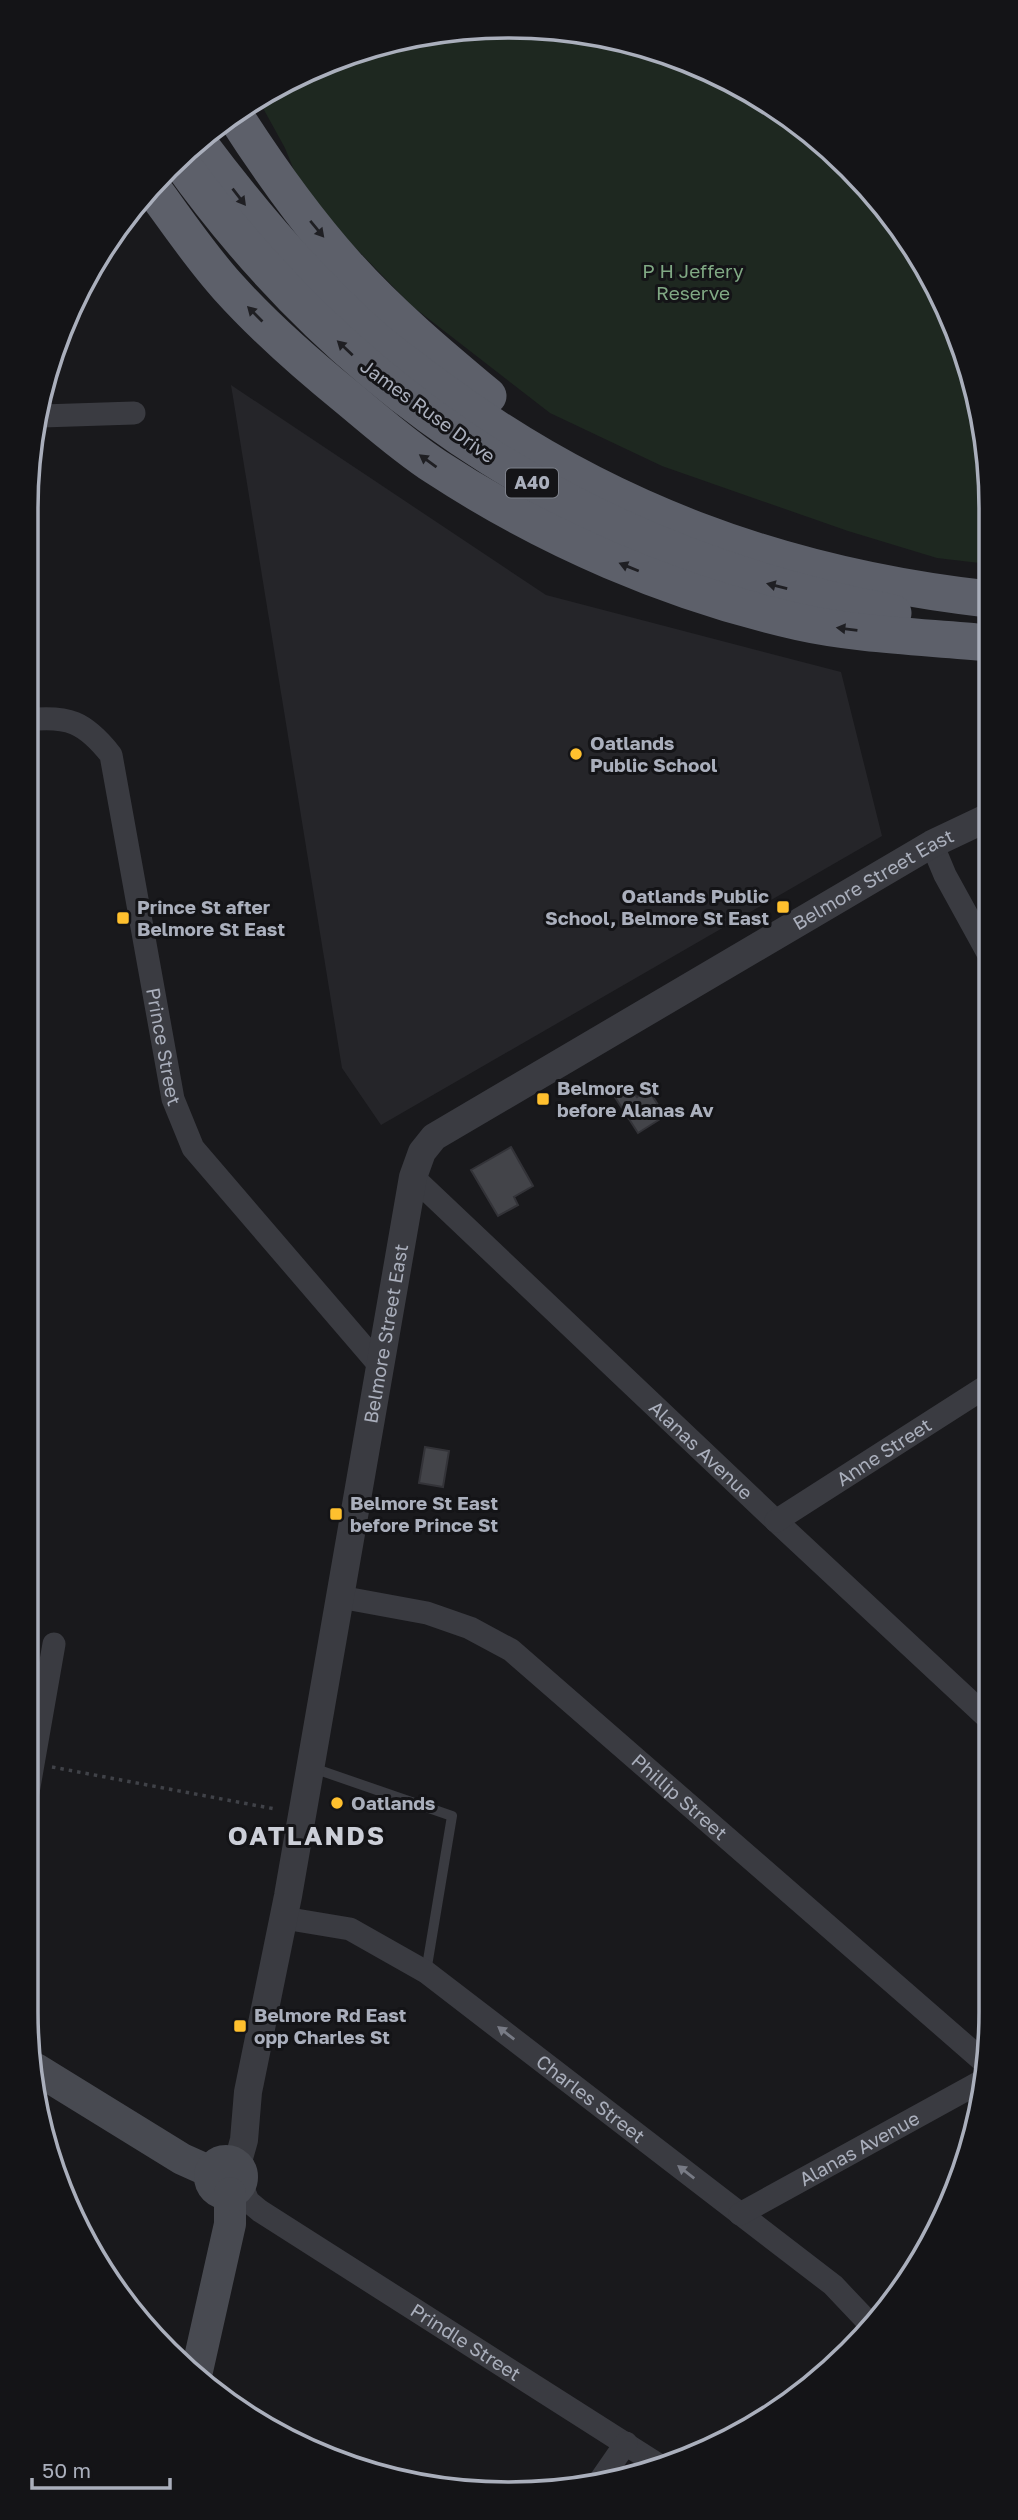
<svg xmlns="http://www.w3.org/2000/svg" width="1018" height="2520" viewBox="0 0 1018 2520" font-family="'Golos Text',sans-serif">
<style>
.built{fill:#252529}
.green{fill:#1e2820}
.building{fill:#434449;stroke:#333338;stroke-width:2}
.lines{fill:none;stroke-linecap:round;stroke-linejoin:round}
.path{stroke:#404248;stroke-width:3.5;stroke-dasharray:3.5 5;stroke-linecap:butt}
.service{stroke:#3a3b41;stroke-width:10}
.minor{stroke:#3a3b41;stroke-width:23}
.tertiary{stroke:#3a3b41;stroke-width:28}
.secondary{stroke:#484a51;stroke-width:32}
.trunk{stroke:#5d606a;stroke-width:37}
.oneway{fill:#1f1f23}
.oneway2{fill:#787b85}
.poi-dot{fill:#ffc02e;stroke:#141417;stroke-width:2.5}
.labels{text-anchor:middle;stroke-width:6;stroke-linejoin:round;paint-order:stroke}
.shield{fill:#141417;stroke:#7d808a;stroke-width:2}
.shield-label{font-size:18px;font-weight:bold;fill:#aaafbc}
.park-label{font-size:19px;fill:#80a984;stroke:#141417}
.street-label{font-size:19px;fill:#aaafbc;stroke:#141417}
.poi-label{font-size:19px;font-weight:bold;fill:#aaafbc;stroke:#141417;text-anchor:start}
.district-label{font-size:26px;font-weight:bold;letter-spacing:2px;fill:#cccfd8;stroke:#141417}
.rim{fill:none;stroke:#aaafbc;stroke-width:3.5}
</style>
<rect width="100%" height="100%" fill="#19191c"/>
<path class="built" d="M231 385 546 595 841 672 882 836 381 1125 342 1068Z"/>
<path class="green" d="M477 27 572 30 664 52 778 108 872 191 942 296 988 446V564L937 558 848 531 662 466 550 413 412 306 304 195 285 148 258 99 295 76 384 43Z"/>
<g class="building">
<path d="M628 1085 637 1097 648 1089 665 1116 638 1133 613 1094Z"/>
<path d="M511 1147 533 1186 514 1197 518 1205 498 1216 471 1170Z"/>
<path d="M425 1447 449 1451 443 1487 419 1483Z"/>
</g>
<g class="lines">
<path class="path" d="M52 1767 275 1809"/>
<path class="service" d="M313 1768 452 1816 426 1972"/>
<g class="minor">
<path d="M42 416 134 413"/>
<path id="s1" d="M26 720C68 715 85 722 111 755L173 1099 193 1148 381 1367"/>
<path d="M932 844 945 875 989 955"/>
<path id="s2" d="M413 1177 776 1521 991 1721"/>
<path id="s3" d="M776 1521 990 1384"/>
<path id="s4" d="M340 1597 427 1613 470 1628 511 1650 983 2061"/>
<path d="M26 1804 54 1644"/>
<path id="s5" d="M284 1918 350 1929 426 1972 833 2285 869 2323 871 2328"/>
<path id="s6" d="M241 2184 248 2201 260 2211 657 2464"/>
<path id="s7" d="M740 2214 980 2082"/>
<path d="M597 2485 626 2443"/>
</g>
<path class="tertiary" id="s8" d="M237 2165 244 2140 248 2092 288 1896 413 1177 422 1152 434 1137 932 844 989 817"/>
<g class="secondary">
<path d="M36 2069 182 2159 211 2172"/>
<circle cx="226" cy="2177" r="16"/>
<path d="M197 2371 230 2224V2193"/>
</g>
<g class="trunk">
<path d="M234 114C268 167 304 218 346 265 389 313 439 355 488 396"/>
<path d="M198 142C248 209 301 272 362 328 384 349 409 366 433 384 599 509 782 576 988 599"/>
<path d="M179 160C353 404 599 558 893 613"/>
<path d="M151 186C176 220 200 256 228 287 265 328 306 364 348 398 377 422 405 447 436 467 546 539 671 593 799 622 857 635 928 637 988 643"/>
</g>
</g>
<defs><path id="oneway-solid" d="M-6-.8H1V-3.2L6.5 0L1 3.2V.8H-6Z" transform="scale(1.75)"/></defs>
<g class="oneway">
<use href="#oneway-solid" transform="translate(239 197) rotate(52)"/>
<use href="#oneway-solid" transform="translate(317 229) rotate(50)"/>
<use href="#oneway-solid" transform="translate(255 314) rotate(-135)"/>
<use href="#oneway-solid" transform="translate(345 348) rotate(-137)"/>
<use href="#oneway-solid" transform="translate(428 461) rotate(-144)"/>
<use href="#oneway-solid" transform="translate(629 567) rotate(-158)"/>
<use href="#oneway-solid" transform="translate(777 586) rotate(-166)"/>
<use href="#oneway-solid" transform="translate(847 629) rotate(-173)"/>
</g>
<g class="oneway2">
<use href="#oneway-solid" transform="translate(506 2033) rotate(-142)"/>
<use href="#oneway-solid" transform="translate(686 2172) rotate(-142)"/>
</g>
<g class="poi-dot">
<circle cx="576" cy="754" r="7"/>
<rect x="776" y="900" width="14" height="14" rx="3.5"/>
<rect x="116" y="911" width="14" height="14" rx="3.5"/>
<rect x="536" y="1092" width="14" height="14" rx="3.5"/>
<rect x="329" y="1507" width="14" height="14" rx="3.5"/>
<circle cx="337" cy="1803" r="7"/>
<rect x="233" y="2019" width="14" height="14" rx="3.5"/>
</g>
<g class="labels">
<rect class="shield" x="506" y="468.5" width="52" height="29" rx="5"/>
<g class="shield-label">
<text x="532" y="489">A40</text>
</g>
<g class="park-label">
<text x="693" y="278">P H Jeffery<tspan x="693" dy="22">Reserve</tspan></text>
</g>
<g class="street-label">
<text transform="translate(428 411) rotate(36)" y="7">James Ruse Drive</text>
<text dy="7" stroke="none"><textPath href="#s8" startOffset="1559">Belmore Street East</textPath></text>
<text dy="7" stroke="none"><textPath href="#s1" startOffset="394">Prince Street</textPath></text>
<text dy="7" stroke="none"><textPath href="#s8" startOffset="845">Belmore Street East</textPath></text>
<text dy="7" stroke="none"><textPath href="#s2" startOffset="397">Alanas Avenue</textPath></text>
<text dy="7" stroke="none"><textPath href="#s3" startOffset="128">Anne Street</textPath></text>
<text dy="7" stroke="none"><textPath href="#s4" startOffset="404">Phillip Street</textPath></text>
<text dy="7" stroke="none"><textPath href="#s5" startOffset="362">Charles Street</textPath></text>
<text dy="7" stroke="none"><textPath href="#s7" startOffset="136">Alanas Avenue</textPath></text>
<text dy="7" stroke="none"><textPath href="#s6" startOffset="278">Prindle Street</textPath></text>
</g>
<g class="poi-label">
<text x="590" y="750">Oatlands<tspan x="590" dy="22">Public School</tspan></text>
<text x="769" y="903" text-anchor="end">Oatlands Public<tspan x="769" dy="22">School, Belmore St East</tspan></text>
<text x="137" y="914">Prince St after<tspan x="137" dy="22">Belmore St East</tspan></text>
<text x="557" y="1095">Belmore St<tspan x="557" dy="22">before Alanas Av</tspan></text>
<text x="350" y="1510">Belmore St East<tspan x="350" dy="22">before Prince St</tspan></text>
<text x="351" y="1810">Oatlands</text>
<text x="254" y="2022">Belmore Rd East<tspan x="254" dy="22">opp Charles St</tspan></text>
</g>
<g class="district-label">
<text x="307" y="1845">OATLANDS</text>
</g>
</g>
<path d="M0 0H1018V2520H0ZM508 38H509A470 470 0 0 1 979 508V2012A470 470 0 0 1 509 2482H508A470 470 0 0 1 38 2012V508A470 470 0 0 1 508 38Z" fill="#141417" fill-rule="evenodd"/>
<path class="rim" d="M508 38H509A470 470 0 0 1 979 508V2012A470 470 0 0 1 509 2482H508A470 470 0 0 1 38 2012V508A470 470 0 0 1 508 38Z"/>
<path d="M32 2478v10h138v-10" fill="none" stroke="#aaafbc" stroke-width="3.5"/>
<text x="42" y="2478" font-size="21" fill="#aaafbc" stroke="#141417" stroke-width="5" paint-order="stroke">50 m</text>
</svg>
